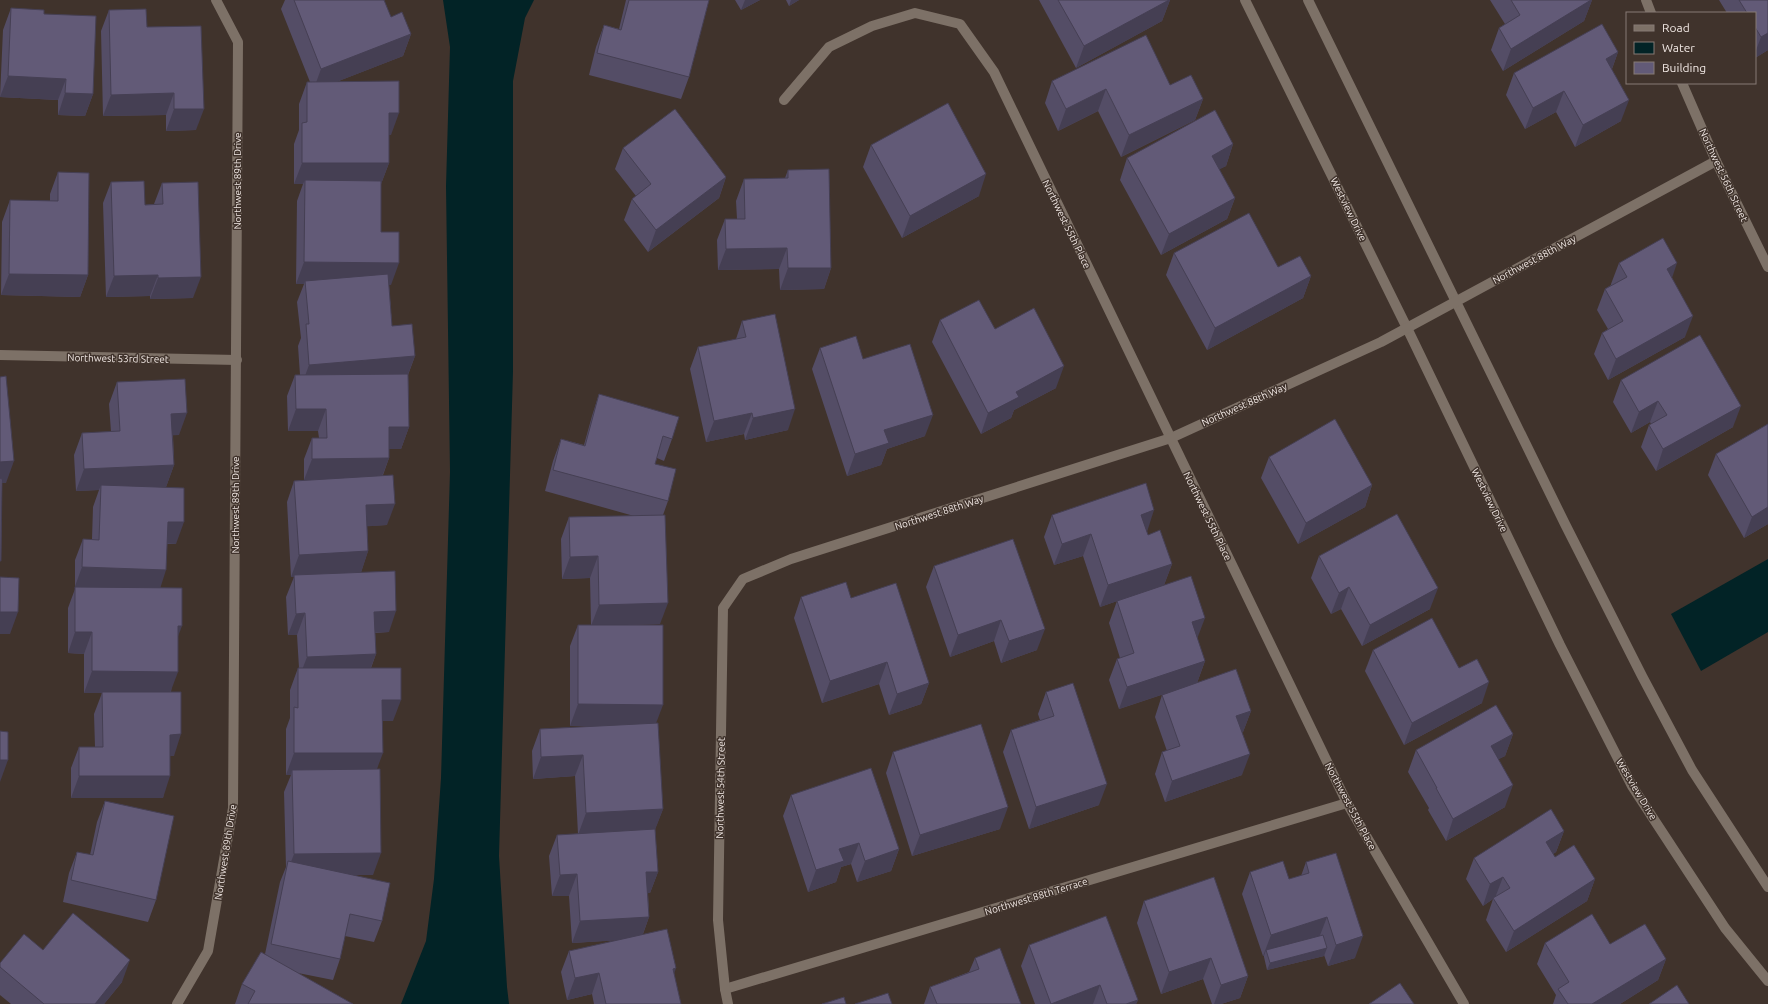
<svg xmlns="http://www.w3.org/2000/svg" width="1768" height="1004" viewBox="0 0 1768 1004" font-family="Ubuntu,sans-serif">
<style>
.water{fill:#022326}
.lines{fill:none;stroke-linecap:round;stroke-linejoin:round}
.minor{stroke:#7d7167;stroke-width:10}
.wall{fill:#544d66}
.shaded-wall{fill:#453f53}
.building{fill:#625a77;stroke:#453f53}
.labels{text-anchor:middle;stroke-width:3;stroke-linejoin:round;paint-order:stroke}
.street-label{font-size:10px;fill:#f0e7e3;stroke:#40332c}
</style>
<rect width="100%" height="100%" fill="#40332c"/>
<g class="water">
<path d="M443 0H534L525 18 513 81V371L499 856 507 987 509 1004H401L426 941 434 879 441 778 450 472 446 186 450 47Z"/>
<path d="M1768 559V632L1701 671 1671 614Z"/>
</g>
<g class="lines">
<g class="minor">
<path d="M1245 0 1407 328 1560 645 1632 786 1725 928 1768 981"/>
<path d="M1308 0 1565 524 1642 676 1692 770 1768 887"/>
<path d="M1646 0 1651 13"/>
<path d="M1682 83 1716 161 1768 267"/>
<path d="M784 100 829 47 872 26 915 13 960 24 994 72 1347 803 1464 1004"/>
<path d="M0 355 237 360"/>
<path d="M725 989 1347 803"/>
<path d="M177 1004 208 951 233 808 238 42 216 0"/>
<path d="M728 1004 725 989 718 920 723 608 743 579 791 559 1171 438 1381 342 1716 161"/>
</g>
</g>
<g class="wall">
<path d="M285 0H384L391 17 411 34 403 56 336 82 391 135H389V163L381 184V232L391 285H389L392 326 415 356 408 375 409 427 401 449H389V458L383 475 387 525 367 526 368 551 361 572 389 632 375 633 376 654 371 668 393 721H382L377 769 373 875H352L382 921 374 942 345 936 340 959 333 980 298 973 353 1004H235L242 984 265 954 280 882 286 867 284 792 291 775H286V729L290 718V690L298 668H299L297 635H288L286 597 294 577H291L287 502 294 481 304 480V459L312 438H319L318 431H288L287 396 295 375H300L298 346 301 338 297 302 304 284H296L297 201 303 184H294V144L299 130V104L307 82H310L281 9Z"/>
<path d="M626 0H709L689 77 681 99 589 75 596 47 604 25 619 29Z"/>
<path d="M735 0H760L741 10Z"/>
<path d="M786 0H799L789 6Z"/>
<path d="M1039 0H1170L1162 21 1076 68Z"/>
<path d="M1490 0H1592L1584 21 1503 71 1491 50 1499 28 1505 24Z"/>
<path d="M1719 0H1768V50L1755 58V13H1727Z"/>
<path d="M11 8 44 14 93 94 85 116 58 115V100L0 97 3 30Z"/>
<path d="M109 10 147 27 196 130 166 131V115L103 116 101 31Z"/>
<path d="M1618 52 1612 69 1621 121 1575 147 1556 112 1525 129 1506 95 1514 73Z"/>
<path d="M1052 81 1170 85 1203 99 1195 120 1121 157 1098 111 1058 131 1045 103Z"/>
<path d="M1233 144 1226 166 1219 169 1235 198 1227 219 1161 255 1120 180 1127 158Z"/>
<path d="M871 145 979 196 902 238 863 167Z"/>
<path d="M623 148 726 177 719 198 648 252 624 220 632 199 636 196 615 169Z"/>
<path d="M788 170 831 268 824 289 780 290 779 269 718 270 717 240 725 219H737L736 201 744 179 785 178Z"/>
<path d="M58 172 88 275 80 297 1 295 2 222 10 200 50 201V194Z"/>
<path d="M111 182 145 205 154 204 162 183 193 298 150 299V296L106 297 103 203Z"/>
<path d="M1174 253 1278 267 1311 276 1303 298 1207 350 1166 275Z"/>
<path d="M1619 263 1672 278 1685 337 1608 380 1594 354 1602 333 1608 329 1597 310 1605 289 1611 285V284Z"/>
<path d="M940 320 995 329 1056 388 1014 410 1011 418 981 434 932 342Z"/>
<path d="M742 321 788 430 745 440 744 434 706 442 690 369 698 347 736 339Z"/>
<path d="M820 348 863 359 925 436 887 449 881 465 847 476 812 369Z"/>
<path d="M1621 380 1733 427 1656 471 1641 447 1649 425 1651 424 1650 422 1631 433 1613 402Z"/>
<path d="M117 382 179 435H173L174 465 166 487H158L176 544H167L160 587 178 636 171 692 174 756H170L163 798H71V768L79 747H95L94 714 102 693H84V654L68 653V608L75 589V560L83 539H92L93 507 99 490 76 491 74 455 82 433 111 432 109 404Z"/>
<path d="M599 394 672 439 664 461 657 458 655 464 668 501 663 515 660 624 632 625 656 723 663 809 655 829 658 872 650 893H648L649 917 643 934 674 974 681 1004H594L592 994 567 1000 561 972 569 951 618 940 572 943 569 896H552L549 856 557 835 578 834 575 776 533 779 532 751 540 729 603 726H570V646L578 625H591L590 578 562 579 561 539 569 517 634 516 545 491 553 461 561 439 584 445 592 416Z"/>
<path d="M1768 424V524L1744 538 1708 475 1716 454Z"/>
<path d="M1269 457 1372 485 1365 507 1298 544 1261 478Z"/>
<path d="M1052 515 1147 532 1148 535 1172 564 1164 585 1123 599 1197 638 1205 661 1197 683 1119 709 1109 680 1117 659 1120 658 1109 623 1117 601 1100 607 1083 556 1054 565 1044 537Z"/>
<path d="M1013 539 1037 650 1001 663 994 641 950 657 926 587 934 566Z"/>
<path d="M1319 556 1430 609 1362 646 1341 609 1331 614 1311 578Z"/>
<path d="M801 597 851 598 929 683 921 704 889 715 879 684 822 703 794 618Z"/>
<path d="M1373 650 1459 668 1482 703 1404 745 1365 671Z"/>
<path d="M1046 692 1099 805 1029 829 1003 752 1011 730 1040 720 1038 714Z"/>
<path d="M1162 695 1251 711 1243 732H1242V775L1165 802 1155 774 1162 752 1167 751 1155 717Z"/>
<path d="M1513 734 1505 756 1498 759 1505 807 1446 841 1428 810 1429 808 1408 772 1416 750Z"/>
<path d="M893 752 1000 829 912 856 886 773Z"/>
<path d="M791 795 899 849 891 871 857 882 851 864 841 867 836 882 808 892 783 816Z"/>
<path d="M105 801 156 900 148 922 63 902 69 873 77 852 90 855 97 822Z"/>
<path d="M1564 831 1556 852 1553 854 1555 857 1595 879 1587 901 1506 952 1486 920 1493 899 1483 906 1466 879 1474 858Z"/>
<path d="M1306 862 1355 958 1328 966 1324 955V956L1267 970 1264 957V956H1263L1242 894 1250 872 1289 879 1301 876Z"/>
<path d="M1144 901 1248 976 1240 998 1221 1004H1212L1203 979 1161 994 1137 923Z"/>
<path d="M1545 943 1610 944 1666 959 1658 980 1620 1004H1553L1556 995 1537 964Z"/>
<path d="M1029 945 1138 1000 1136 1004H1035L1021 966Z"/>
<path d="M43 950 122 982 104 1004H11L0 995V963Z"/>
<path d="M975 958 1021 1004H924L930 987 969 972Z"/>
</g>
<g class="shaded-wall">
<path d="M745 0H760L741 10Z"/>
<path d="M791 0H799L789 6Z"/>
<path d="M1169 0H1170L1162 21 1076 68 1084 46Z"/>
<path d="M1591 0H1592L1584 21 1503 71 1511 49Z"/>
<path d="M1768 33V50L1755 58V53L1761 37Z"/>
<path d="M411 34 403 56 313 91 321 69Z"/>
<path d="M1618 52 1610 74 1606 59Z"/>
<path d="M8 76 66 79 58 100 0 97Z"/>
<path d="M1106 89 1098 111 1058 131 1066 109Z"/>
<path d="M1564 91 1556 112 1525 129 1533 108Z"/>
<path d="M65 93 93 94 85 116 58 115Z"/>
<path d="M174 93 166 115 103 116 111 95Z"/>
<path d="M1203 99 1195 120 1121 157 1129 135Z"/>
<path d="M1629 100 1621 121 1575 147 1583 125Z"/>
<path d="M174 109H204L196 130 166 131Z"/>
<path d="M389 113H399L391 135H381Z"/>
<path d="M1233 144 1226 166 1204 178 1212 156Z"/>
<path d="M302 163H389L381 184 305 180 303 184H294Z"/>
<path d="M986 174 979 196 902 238 910 216Z"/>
<path d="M726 177 719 198 648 252 656 230Z"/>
<path d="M1235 198 1227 219 1161 255 1169 234Z"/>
<path d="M787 248 779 269 718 270 726 249Z"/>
<path d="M304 262 399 263 391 285 305 284V281L304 284H296Z"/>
<path d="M1677 263 1670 284 1667 269Z"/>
<path d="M788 268H831L824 289 780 290Z"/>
<path d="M9 274 88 275 80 297 1 295Z"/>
<path d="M158 275 150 296 106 297 114 276Z"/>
<path d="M1311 276 1303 298 1207 350 1215 328Z"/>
<path d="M201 277 193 298 150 299 158 278Z"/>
<path d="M1693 316 1685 337 1608 380 1616 359Z"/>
<path d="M415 356 407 377 301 387 309 365Z"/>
<path d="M1064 366 1056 388 1014 410 1011 418 981 434 988 413 1016 392Z"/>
<path d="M1658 401 1650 422 1631 433 1639 412Z"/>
<path d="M1741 406 1733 427 1656 471 1663 449Z"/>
<path d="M296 409H326L318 431H288Z"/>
<path d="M795 409 788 430 745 440 753 418Z"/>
<path d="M187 413 179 435 164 436 171 414Z"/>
<path d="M752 413 744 434 706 442 714 421Z"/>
<path d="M933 415 925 436 887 449 881 465 847 476 855 454 884 430Z"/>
<path d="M389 427H409L401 449H381Z"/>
<path d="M389 458 381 479 304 480 312 459Z"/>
<path d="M14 461 6 483H0V462Z"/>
<path d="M174 465 166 487 101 490V485L99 490 76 491 84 469Z"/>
<path d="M1372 485 1365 507 1298 544 1306 523Z"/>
<path d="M395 504 387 525 358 527 366 505Z"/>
<path d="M1768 507V524L1744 538 1752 517Z"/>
<path d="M1154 510 1147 532 1141 515Z"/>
<path d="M168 522H184L176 544 160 543Z"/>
<path d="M1091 534 1083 556 1054 565 1062 544Z"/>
<path d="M368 551 361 573 294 575V577H291L299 555Z"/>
<path d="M598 556 590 578 562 579 570 557Z"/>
<path d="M1172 564 1164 585 1100 607 1108 585Z"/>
<path d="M82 567 166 570 159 592 75 587 74 589Z"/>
<path d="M1349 587 1341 609 1331 614 1339 593Z"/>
<path d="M1438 588 1430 609 1362 646 1370 625Z"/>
<path d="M668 603 660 624 591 626 599 605Z"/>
<path d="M396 611 389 632 366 633 374 612Z"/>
<path d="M0 612H18L10 634H0Z"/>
<path d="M305 613 297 635H288L296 614Z"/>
<path d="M1205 618 1197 639 1192 622Z"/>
<path d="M1001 620 994 641 950 657 958 635Z"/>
<path d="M178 626H182L174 647Z"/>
<path d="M1045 629 1037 650 1001 663 1009 641Z"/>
<path d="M75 632H92L84 654 68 653Z"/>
<path d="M376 654 368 675 299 678 307 657Z"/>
<path d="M1205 661 1197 683 1119 709 1127 687Z"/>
<path d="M887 662 879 684 822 703 830 681Z"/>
<path d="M92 671 178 672 170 693H84Z"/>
<path d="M1489 682 1482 703 1404 745 1412 723Z"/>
<path d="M929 683 921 704 889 715 897 694Z"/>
<path d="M382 700H401L393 721H374Z"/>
<path d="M578 704 663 705 655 726H570Z"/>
<path d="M1251 711 1243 732 1228 737 1236 716Z"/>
<path d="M181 734 174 756H163L170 735Z"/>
<path d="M1513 734 1505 756 1483 768 1491 746Z"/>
<path d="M294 753H383L375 774 292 770 291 775H286Z"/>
<path d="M1250 754 1242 775 1165 802 1172 781Z"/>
<path d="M583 755 575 776 533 779 541 757Z"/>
<path d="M0 760H8L0 782Z"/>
<path d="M79 776H170L163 798H71Z"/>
<path d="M1107 784 1099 805 1029 829 1036 807Z"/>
<path d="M1513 785 1505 807 1446 841 1453 819Z"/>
<path d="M1008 807 1000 829 912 856 920 835Z"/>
<path d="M663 809 655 830 578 835 586 813Z"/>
<path d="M1564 831 1556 852 1538 864 1546 842Z"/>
<path d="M859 843 851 864 841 867 836 882 808 892 816 870 839 849Z"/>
<path d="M899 849 891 871 857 882 865 861Z"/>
<path d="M381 853 373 875H286L294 854Z"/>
<path d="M646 872H658L650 893 638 894Z"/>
<path d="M577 874 569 896H552L560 875Z"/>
<path d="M1503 877 1495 898H1493V899L1483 906 1490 884Z"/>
<path d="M1595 879 1587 901 1506 952 1514 931Z"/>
<path d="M649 917 641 939 572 943 580 921Z"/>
<path d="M1327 917 1319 938 1266 950 1264 956H1263L1271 935Z"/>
<path d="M1363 936 1355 958 1328 966 1336 945Z"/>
<path d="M1327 948 1324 956 1267 970 1270 963Z"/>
<path d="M1211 958 1203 979 1161 994 1169 972Z"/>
<path d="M1666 959 1658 980 1620 1004H1592Z"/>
<path d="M130 960 122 982 104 1004H95Z"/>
<path d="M676 968 669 990 673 969Z"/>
<path d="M599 973 592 994 567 1000 575 978Z"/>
<path d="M1248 976 1240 998 1221 1004H1214L1221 985Z"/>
<path d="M1100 985 1093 1004H1051Z"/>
<path d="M1138 1000 1136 1004H1126Z"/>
</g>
<g class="building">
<path d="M294 0H384L391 17 402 12 411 34 321 69Z"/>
<path d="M629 0H709L689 77 597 53 604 25 621 30Z"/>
<path d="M1058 0H1169L1084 46Z"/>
<path d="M1511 0H1591L1511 49 1499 28 1520 15Z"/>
<path d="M1739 0H1768V33L1761 37 1755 27V13H1747Z"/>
<path d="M11 8 44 10V14L96 16 93 94 65 93 66 79 8 76Z"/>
<path d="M146 9 147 27 201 26 204 109H174V93L111 95 109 10Z"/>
<path d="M1602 24 1618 52 1606 59 1629 100 1583 125 1564 91 1533 108 1514 73Z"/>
<path d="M1146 35 1170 85 1191 75 1203 99 1129 135 1106 89 1066 109 1052 81Z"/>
<path d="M399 81V113H389V163H302V123L307 122V82Z"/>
<path d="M948 103 986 174 910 216 871 145Z"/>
<path d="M675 109 726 177 656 230 632 199 651 184 623 148Z"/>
<path d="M1215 110 1233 144 1212 156 1235 198 1169 234 1127 158Z"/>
<path d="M829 169 831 268H788L787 248 726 249 725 219H745L744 179 788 178V170Z"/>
<path d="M58 172 89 173 88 275 9 274 10 200 58 201Z"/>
<path d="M305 180 381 181V232H399V263L304 262Z"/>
<path d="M144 181 145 205 163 204 162 183 198 182 201 277 158 278V275L114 276 111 182Z"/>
<path d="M1249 213 1278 267 1300 256 1311 276 1215 328 1174 253Z"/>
<path d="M1663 238 1677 263 1667 269 1693 316 1616 359 1602 333 1623 321 1605 289 1627 277 1619 263Z"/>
<path d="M388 274 392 326 412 324 415 356 309 365 306 324H309L305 281Z"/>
<path d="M979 300 995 329 1034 308 1064 366 1016 392 1019 397 988 413 940 320Z"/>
<path d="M775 314 795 409 753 418 752 413 714 421 698 347 746 337 742 321Z"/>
<path d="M1700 335 1741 406 1663 449 1649 425 1667 415 1658 401 1639 412 1621 380Z"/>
<path d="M856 336 863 359 910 344 933 415 884 430 889 443 855 454 820 348Z"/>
<path d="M408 374 409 427H389V458L312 459V438H327L326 409H296L295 375Z"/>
<path d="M6 376 14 461 0 462V377Z"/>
<path d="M185 379 187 413 171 414 174 465 84 469 82 433 120 431 117 382Z"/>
<path d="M599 394 679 417 672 439 663 436 655 464 676 469 668 501 553 470 561 439 585 446Z"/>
<path d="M1335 419 1372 485 1306 523 1269 457Z"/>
<path d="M1768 424V507L1752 517 1716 454Z"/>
<path d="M393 475 395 504 366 505 368 551 299 555 294 481Z"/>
<path d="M0 478 2 479 1 561H0Z"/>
<path d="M1146 483 1154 510 1141 515 1148 535 1160 530 1172 564 1108 585 1091 534 1062 544 1052 515Z"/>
<path d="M101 485 184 488V522H168L166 570 82 567 83 539 99 540Z"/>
<path d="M1397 514 1438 588 1370 625 1349 587 1339 593 1319 556Z"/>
<path d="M665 515 668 603 599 605 598 556 570 557 569 517Z"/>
<path d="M1013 539 1045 629 1009 641 1001 620 958 635 934 566Z"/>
<path d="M395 571 396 611 374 612 376 654 307 657 305 613 296 614 294 575Z"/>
<path d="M1191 576 1205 618 1192 622 1205 661 1127 687 1117 659 1134 653 1117 601Z"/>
<path d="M0 577 19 578 18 612H0Z"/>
<path d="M846 582 851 598 896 583 929 683 897 694 887 662 830 681 801 597Z"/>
<path d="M75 587 182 588V626H178V672L92 671V632H75Z"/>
<path d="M1432 618 1459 668 1477 659 1489 682 1412 723 1373 650Z"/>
<path d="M578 625H663V705L578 704Z"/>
<path d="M298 668H401V700H382L383 753H294V707L298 708Z"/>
<path d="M1236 669 1251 711 1236 716 1250 754 1172 781 1162 752 1180 746 1162 695Z"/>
<path d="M1073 683 1107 784 1036 807 1011 730 1054 716 1046 692Z"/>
<path d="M102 692H181V734L170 735V776H79V747H103Z"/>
<path d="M1496 705 1513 734 1491 746 1513 785 1453 819 1436 788H1437L1416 750Z"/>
<path d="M658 723 663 809 586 813 583 755 541 757 540 729Z"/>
<path d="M981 724 1008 807 920 835 893 752Z"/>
<path d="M0 731 8 732V760H0Z"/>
<path d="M871 768 899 849 865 861 859 843 839 849 844 861 816 870 791 795Z"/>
<path d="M380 769 381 853 294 854 292 770Z"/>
<path d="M105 801 174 816 156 900 71 880 77 852 93 855Z"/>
<path d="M1551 809 1564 831 1546 842 1555 857 1574 845 1595 879 1514 931 1493 898 1510 888 1503 877 1490 884 1474 858Z"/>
<path d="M655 829 658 872H646L649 917 580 921 577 874 560 875 557 835Z"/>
<path d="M1336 853 1363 936 1336 945 1327 917 1271 935 1250 872 1283 861 1289 879 1309 873 1306 862Z"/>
<path d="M288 861 390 883 382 921 350 914 340 959 271 944Z"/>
<path d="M1214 877 1248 976 1221 985 1211 958 1169 972 1144 901Z"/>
<path d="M73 913 130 960 95 1004H44L0 967V963L24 934 43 950Z"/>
<path d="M1592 914 1610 944 1645 924 1666 959 1592 1004H1568L1558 989 1569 982 1545 943Z"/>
<path d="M1106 916 1138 1000 1126 1004H1107L1100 985 1051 1004 1029 945Z"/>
<path d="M667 929 676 968 673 969 681 1004H606L599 973 575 978 569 951Z"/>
<path d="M1323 935 1327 948 1270 963 1266 950Z"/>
<path d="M1000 948 1021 1004H937L930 987 979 969 975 958Z"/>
<path d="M261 952 353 1004H248L255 991 242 984Z"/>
<path d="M1400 983 1414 1004H1369Z"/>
<path d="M1677 985 1689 1004H1649Z"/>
<path d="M888 993 892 1004H855Z"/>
<path d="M844 997 846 1004H822Z"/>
</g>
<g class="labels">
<g class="street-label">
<text transform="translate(1724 175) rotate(65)" y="4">Northwest 56th Street</text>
<text transform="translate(237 181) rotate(-90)" y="4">Northwest 89th Drive</text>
<text transform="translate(1349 209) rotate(64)" y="4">Westview Drive</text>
<text transform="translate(1067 224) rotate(64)" y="4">Northwest 55th Place</text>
<text transform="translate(1534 259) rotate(-28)" y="4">Northwest 88th Way</text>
<text transform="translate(118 358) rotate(1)" y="4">Northwest 53rd Street</text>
<text transform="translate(1244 404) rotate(-24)" y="4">Northwest 88th Way</text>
<text transform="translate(1490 500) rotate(64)" y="4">Westview Drive</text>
<text transform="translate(235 505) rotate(-90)" y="4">Northwest 89th Drive</text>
<text transform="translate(939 512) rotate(-18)" y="4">Northwest 88th Way</text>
<text transform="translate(1208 516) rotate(64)" y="4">Northwest 55th Place</text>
<text transform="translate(720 788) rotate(-89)" y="4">Northwest 54th Street</text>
<text transform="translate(1637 789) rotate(59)" y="4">Westview Drive</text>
<text transform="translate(1351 806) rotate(62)" y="4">Northwest 55th Place</text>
<text transform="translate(225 852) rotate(-81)" y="4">Northwest 89th Drive</text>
<text transform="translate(1036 896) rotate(-17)" y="4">Northwest 88th Terrace</text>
</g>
</g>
<rect x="1626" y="12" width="130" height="72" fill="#40332c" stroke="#867b75"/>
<rect x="1634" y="25" width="20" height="6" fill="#7d7167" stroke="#867b75"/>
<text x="1662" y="32" font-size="12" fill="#f0e7e3">Road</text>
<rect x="1634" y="42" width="20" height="12" fill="#022326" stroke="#867b75"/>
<text x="1662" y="52" font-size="12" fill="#f0e7e3">Water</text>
<rect x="1634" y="62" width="20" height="12" fill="#625a77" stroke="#867b75"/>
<text x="1662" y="72" font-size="12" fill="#f0e7e3">Building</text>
</svg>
